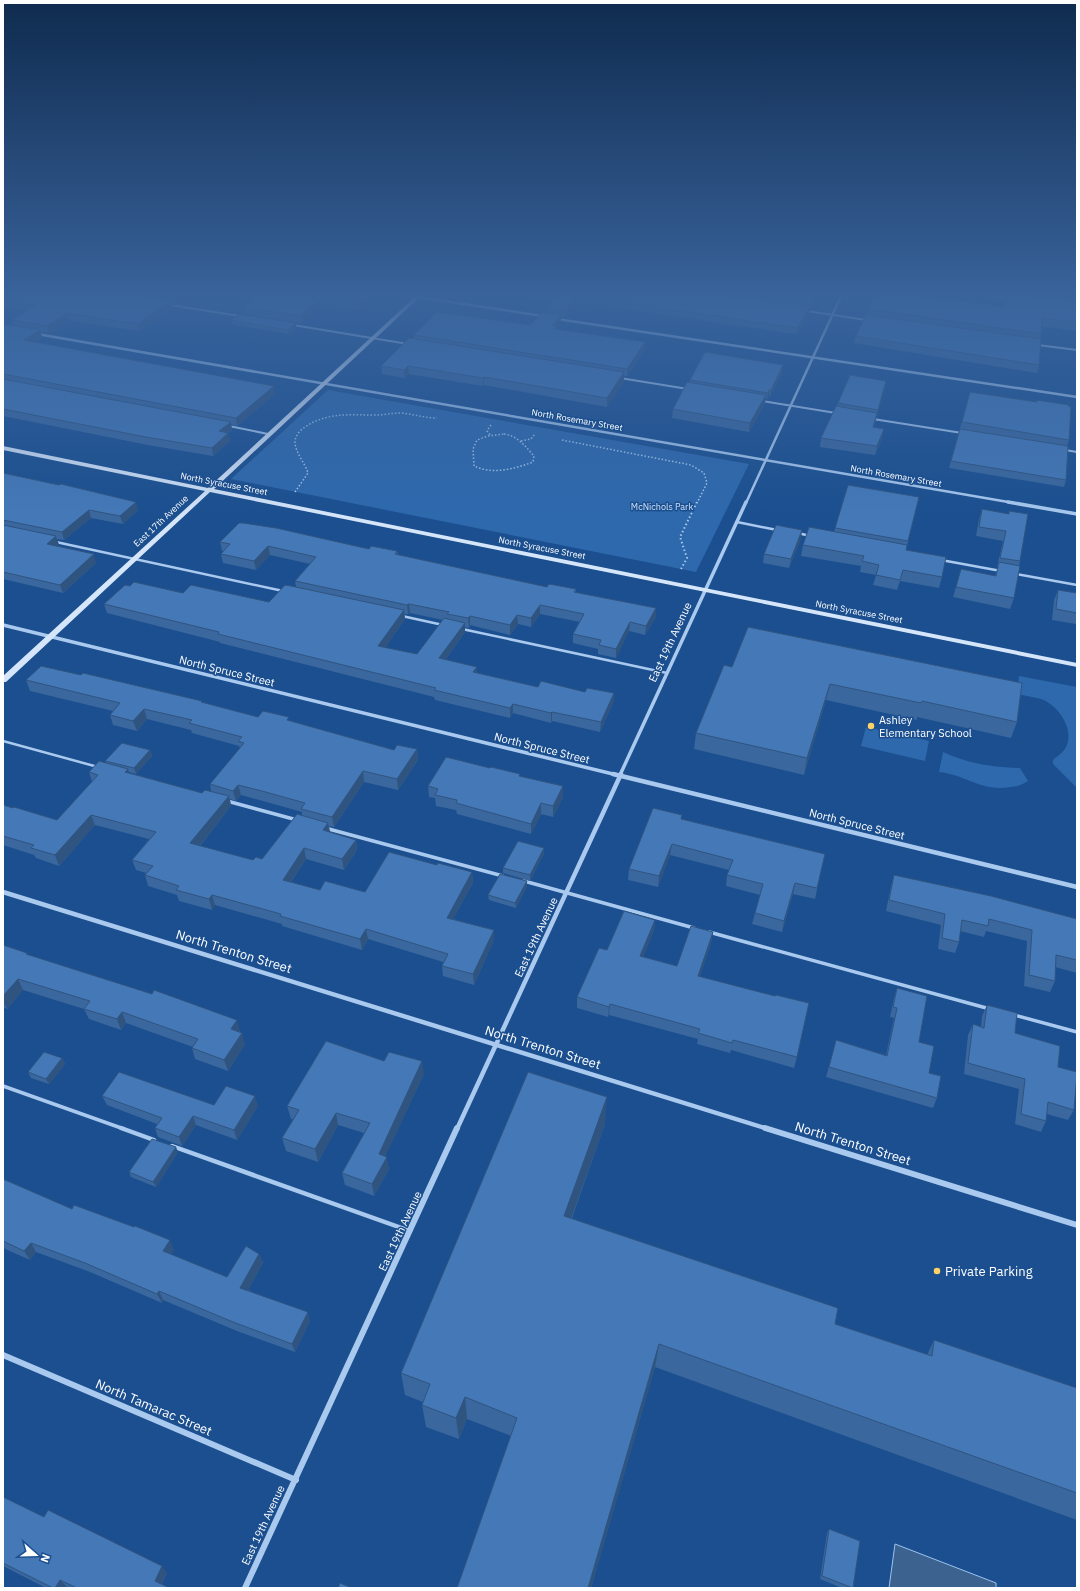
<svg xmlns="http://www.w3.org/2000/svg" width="1080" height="1591" viewBox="0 0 1080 1591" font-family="'IBM Plex Sans',sans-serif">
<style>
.green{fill:#2e69ad}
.water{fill:#3c6290;stroke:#9cc4f0}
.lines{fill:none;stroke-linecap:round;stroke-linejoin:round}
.path-far1{stroke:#a9c9ee;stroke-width:1.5;stroke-dasharray:1.5 2;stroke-linecap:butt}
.path{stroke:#a9c9ee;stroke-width:2;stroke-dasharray:1.5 2.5;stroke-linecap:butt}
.lane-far3{stroke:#a9c9ee;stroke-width:2}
.lane-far2{stroke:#a9c9ee;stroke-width:2.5}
.lane-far1{stroke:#a9c9ee;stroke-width:3.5}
.lane{stroke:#a9c9ee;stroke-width:4.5}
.street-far3{stroke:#a9c9ee;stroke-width:2.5}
.street-far2{stroke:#a9c9ee;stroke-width:3.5}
.street-far1{stroke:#a9c9ee;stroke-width:4.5}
.street{stroke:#a9c9ee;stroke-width:6}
.secondary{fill:#d6e6fa;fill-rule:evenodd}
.wall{fill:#3a679d;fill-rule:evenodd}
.shaded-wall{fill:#305480}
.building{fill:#4478b7;stroke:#305480}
.poi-dot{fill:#ffd166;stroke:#1b4f8f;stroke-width:1.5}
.labels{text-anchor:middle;stroke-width:3;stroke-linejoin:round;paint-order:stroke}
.far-street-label{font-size:9px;fill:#fff;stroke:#1b4f8f}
.far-park-label{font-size:9px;fill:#cfe3fa;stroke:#1b4f8f}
.street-label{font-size:11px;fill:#fff;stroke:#1b4f8f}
.poi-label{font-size:11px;fill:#fff;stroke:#1b4f8f;text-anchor:start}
.near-street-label{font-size:13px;fill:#fff;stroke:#1b4f8f}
.near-poi-label{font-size:13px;fill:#fff;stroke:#1b4f8f;text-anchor:start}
</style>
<rect width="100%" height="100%" fill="#1b4f8f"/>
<g class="green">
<path d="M328 390 749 464 696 572 231 479Z"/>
<path d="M1019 676 1077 687V788L1053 764V760C1057 756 1064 752 1066 747 1075 729 1058 705 1041 699 1034 697 1025 696 1017 694Z"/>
<path d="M866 727 929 741 925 761 861 746Z"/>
<path d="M943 752C969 764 992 767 1020 768L1028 781C1022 785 1018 786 1011 787 980 792 967 775 939 772Z"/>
</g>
<path class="water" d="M895 1544 996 1583V1588H889Z"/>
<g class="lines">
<g class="path-far1">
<path d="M491 425 487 431 491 436"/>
<path d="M504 434C518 436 525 446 534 456L533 462C514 469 493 475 474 466L473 449 477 440 488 436Z"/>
<path d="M562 440 691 465 704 473 707 483 697 503"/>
<path d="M521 441 531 439 535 434"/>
<path d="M295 492 308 473C305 463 295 452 295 442 295 436 300 430 305 427 327 412 350 415 376 415 384 415 392 413 401 413 413 414 424 418 437 418"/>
</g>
<path class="path" d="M681 569 687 558 680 537 697 502"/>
<g class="lane-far3">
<path d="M170 305 240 316"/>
<path d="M807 311 866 320"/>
<path d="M293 325 408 344"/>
<path d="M1038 345 1077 350"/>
<path d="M620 378 688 389"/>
<path d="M762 401 836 413"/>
<path d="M873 419 962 433"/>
<path d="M229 426 268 434"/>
<path d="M1065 450 1077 452"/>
</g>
<g class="lane-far2">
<path d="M737 522 777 530"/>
<path d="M798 533 810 536"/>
<path d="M56 542 283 591"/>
<path d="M941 560 1001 571"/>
<path d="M1016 574 1077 585"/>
<path d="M402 616 443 625"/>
<path d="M462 629 667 673"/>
<path d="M3 741 98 767"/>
</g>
<g class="lane-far1">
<path d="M227 801 297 820"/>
<path d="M325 828 503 876"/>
<path d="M524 881 694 928"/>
<path d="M709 932 990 1009"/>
<path d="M1014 1015 1077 1032"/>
<path d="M3 1086 124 1129"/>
</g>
<g class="lane">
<path d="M121 1128 154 1140"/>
<path d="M172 1146 410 1231"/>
</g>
<g class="street-far3">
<path d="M397 294 543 316"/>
<path d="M975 294 1010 299"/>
<path d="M557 319 1077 397"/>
<path d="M37 334 1014 503"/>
<path d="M746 503 842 294"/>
</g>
<g class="street-far2">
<path d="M1008 502 1077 514"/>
<path d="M3 625 617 775"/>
<path d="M620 775 746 502"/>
</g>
<g class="street-far1">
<path d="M613 774 1077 887"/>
<path d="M3 892 768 1129"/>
<path d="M457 1129 621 774"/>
</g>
<g class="street">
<path d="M765 1128 1077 1225"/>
<path d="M3 1355 296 1480"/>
<path d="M245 1588 457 1128"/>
</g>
<path class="secondary" d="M418 294H423L214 489 1077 663V667L210 492 6 682H3V676L205 491 3 450V446L208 488Z"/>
</g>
<g class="wall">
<path d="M3 294H192L179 303 172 302 173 307 139 331 69 320 49 333 40 332 42 337 35 342 275 394 237 426 231 424 232 430 228 433 230 441 213 456 148 445 3 416V325L14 326 12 320 27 311 3 307Z"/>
<path d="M227 294H377L359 310 323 304 301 323 246 314 244 307 256 299Z"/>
<path d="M520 294H817L811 309H809V314L796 334 578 302 576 303V304L565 317 561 316V322L557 327V330L645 342V349L627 376H624V381L607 407 484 385 483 386 409 374 404 378 382 374 381 366 414 338V335L530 325 547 313V307L554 300Z"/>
<path d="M1005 294H1077V331L1042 326 1041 334 1040 339 1039 365 1037 373 854 343 856 336 867 315 868 309 1004 307 1006 295H1005Z"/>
<path d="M231 320 296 327 289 334 232 324Z"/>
<path d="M782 372 770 397 769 396 767 399H765V404L749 432 672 418 673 409 689 383 690 380Z"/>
<path d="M886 381 874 427 882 438 875 455 820 447 821 438 837 406 838 403Z"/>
<path d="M970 392 1069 440 1067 446 1066 480 1064 487 949 468Z"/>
<path d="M3 473 138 510 123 524 91 518 64 540 57 539 59 545 57 546 96 563 63 593 3 579Z"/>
<path d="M919 497 906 550 942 577 939 588 900 581 897 590 873 585 876 575 860 572 861 566 801 556 803 545 834 532 835 528Z"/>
<path d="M982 509 1008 514 1020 561 1019 566 1014 598 1010 609 953 597 961 569 995 576 998 567H997L1003 541 976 536 979 519Z"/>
<path d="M801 539 789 568 763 563 764 554Z"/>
<path d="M220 542 369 549 397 551 398 555 547 587 576 589V592L656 617 645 635 629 631 616 658 598 654V649L573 643V634L580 622 540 614 531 627 518 624 510 635 470 625 469 628 465 627V632L446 659 477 673 538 687 585 692 614 693 613 703 600 732 552 721 551 723 513 713 510 718 435 700 434 697 220 643V642L107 613 104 604 130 586 183 593 269 602 296 587 295 581 310 564 270 555 256 570 223 563 221 554 224 551H222ZM410 613 443 620 417 654 385 648 405 619 404 614H408Z"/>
<path d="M1058 590 1077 593V621L1076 624 1052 620 1054 600Z"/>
<path d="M748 627 1017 722 1011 738 917 717V720L826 700 804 775 694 749 696 733 732 667Z"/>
<path d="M81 675 202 702 258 717 290 721 394 750 417 749 418 760 398 790 364 782 334 827 329 826 330 832 356 840 357 850 344 870 306 859 291 882 320 890 365 892 437 865 472 872 473 883 453 919 494 930V940L474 985 443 976 442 966 443 962 368 939 362 950 282 926V924L215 905 212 910 179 901 177 895 148 886 145 875 146 873 136 870 132 860 149 839 95 825 59 866 36 858 34 855 3 845V805L57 820 92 782 89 772 106 762 105 761 150 750 152 756 136 774 129 772V773L202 793 211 791 210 784 240 748 239 746 192 733 191 730 147 719 137 731 113 725 110 715 113 711 30 691 26 680ZM241 795 302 812V816L262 859 253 860 200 846 231 806 230 799 236 801Z"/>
<path d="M520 776 563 797 553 817 541 814 531 834 457 814 456 810 436 806 435 798 429 797 428 786Z"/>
<path d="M682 819 825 854 815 899 793 894 782 932 752 924 755 913 760 895 726 886 727 875 729 870 670 855 658 887 628 880 629 869Z"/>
<path d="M544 848V853L530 881 503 873V868Z"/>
<path d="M894 875 1077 919V973L1055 967V981L1050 992 1024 986 1027 941 986 931 984 937 960 931 959 942 955 953 938 949 941 925 886 911 891 886Z"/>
<path d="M527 886 516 908 489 900 488 895Z"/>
<path d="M655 920 654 930 643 957 677 966 713 932 711 943 700 976 797 1057 794 1068 731 1050 730 1053 697 1044 698 1039 609 1015 608 1017 577 1008V997L607 950Z"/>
<path d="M3 945 27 953 28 955 240 1031V1032L245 1044 228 1071 195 1059 192 1048 193 1047 126 1023 121 1030 89 1019 84 1009 23 990 7 1009 3 1007Z"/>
<path d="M897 988 919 1042 937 1098 933 1108 826 1077 836 1040 886 1055 894 1018 890 1017 894 998Z"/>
<path d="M987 1005 1015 1033 1058 1067 1074 1110 1068 1120 1047 1114 1046 1121 1041 1132 1015 1124 1019 1089 964 1074 968 1035 973 1024 981 1027 982 1016Z"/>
<path d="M62 1058 65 1064 49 1084 31 1078 28 1072Z"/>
<path d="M424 1074 385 1156 389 1169 374 1196 345 1185 342 1173 364 1133 338 1125 318 1162 286 1151 282 1138 293 1119H291L287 1106Z"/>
<path d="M102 1096 214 1105 258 1106 237 1140 196 1125 182 1146 158 1137 155 1128 157 1124 107 1105Z"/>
<path d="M605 1124 572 1218 835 1324 927 1355 934 1340 1077 1388V1520L655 1367 591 1588H457L511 1436 467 1419 459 1439 426 1427 422 1405 423 1402 405 1395 401 1373Z"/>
<path d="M178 1152 156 1187 131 1177 129 1172Z"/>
<path d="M3 1176 5 1180 72 1209 174 1250 171 1254 227 1277 259 1254 263 1263 248 1290 310 1321 295 1352 237 1331 163 1300 162 1303 90 1272 36 1252 30 1260 3 1248Z"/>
<path d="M3 1497 44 1517 167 1573 162 1584 169 1588H70L67 1587 66 1588H46L3 1566Z"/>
<path d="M829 1529 852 1588H842L820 1579 827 1533Z"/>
</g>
<g class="shaded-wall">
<path d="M181 294H192L179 303 178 296Z"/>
<path d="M368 294H377L359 310 358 303Z"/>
<path d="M815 294H817L811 309 812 303Z"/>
<path d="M575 296H578V302L576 303V304L565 317 566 310Z"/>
<path d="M322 297 323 304 301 323 300 316Z"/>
<path d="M172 300 173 307 139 331 138 324Z"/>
<path d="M810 307 809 314 796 334 797 328Z"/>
<path d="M67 313 69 320 49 333 47 326Z"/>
<path d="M561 315V322L555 329 557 327V334L552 326Z"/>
<path d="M296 323V327L289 334 288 330Z"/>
<path d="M40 330 42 337 26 347 24 340Z"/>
<path d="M645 342V349L627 376V369Z"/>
<path d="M783 365 782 372 770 397 771 390Z"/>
<path d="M408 366 409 374 404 378V370Z"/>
<path d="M624 372V381L607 407V398Z"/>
<path d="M484 377V385L483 386V378Z"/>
<path d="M886 381 885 388 877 417 878 410Z"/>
<path d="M274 386 275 394 237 426 236 418Z"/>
<path d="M769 390V396L767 399 768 393Z"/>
<path d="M766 395 765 404 749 432 750 423Z"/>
<path d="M231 422 232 430 221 439 219 431Z"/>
<path d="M884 429 882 438 875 455 877 446Z"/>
<path d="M228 433 230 441 213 456 212 448Z"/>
<path d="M136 502 138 510 123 524 120 516Z"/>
<path d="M89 510 91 518 64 540 62 532Z"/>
<path d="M802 530 801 539 789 568 791 559Z"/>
<path d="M56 536 59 545 49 553 47 544Z"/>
<path d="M268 546 270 555 256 570 254 561Z"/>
<path d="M94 554 96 563 63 593 60 585Z"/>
<path d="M409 604 410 613 408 614 407 605Z"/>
<path d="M540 605V614L531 627V618Z"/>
<path d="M656 608V617L645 635 646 626Z"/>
<path d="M404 610 405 619 380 656 378 646Z"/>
<path d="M517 615 518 624 510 635V625Z"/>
<path d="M470 616V625L469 628 468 618Z"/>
<path d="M630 622 629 631 616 658V649Z"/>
<path d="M465 623V632L440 667 439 658Z"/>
<path d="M477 667V676L473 672Z"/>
<path d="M830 684 826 700 804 775 807 758Z"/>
<path d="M614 693 613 703 600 732 601 722Z"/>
<path d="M513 704V713L510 718V708Z"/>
<path d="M144 709 147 719 137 731 133 721Z"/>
<path d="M552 712V721L551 723V713Z"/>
<path d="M417 749 418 760 398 790 397 779Z"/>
<path d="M150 750 152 756 136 774 134 768Z"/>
<path d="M128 769 131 779 125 772Z"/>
<path d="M363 771 364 782 334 827 332 817Z"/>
<path d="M238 785 241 795 236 801 233 791Z"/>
<path d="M563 786V797L553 817V806Z"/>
<path d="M229 796 231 806 193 854 190 843Z"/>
<path d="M541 803V814L531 834V824Z"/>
<path d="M91 815 95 825 59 866 55 855Z"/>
<path d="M328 823 330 833 323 830Z"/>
<path d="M356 840 357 850 344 870 342 859Z"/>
<path d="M672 844 670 855 658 887 659 876Z"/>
<path d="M304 848 306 859 285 890 283 880Z"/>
<path d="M544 848V853L530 881V875Z"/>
<path d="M472 872 473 883 448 928 447 918Z"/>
<path d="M527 881V886L516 908 515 903Z"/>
<path d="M795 883 793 894 782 932 784 921Z"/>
<path d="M212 895 215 905 212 910 209 899Z"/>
<path d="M655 920 654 930 639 967 640 956Z"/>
<path d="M366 929 368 939 362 950 360 939Z"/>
<path d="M494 930V940L474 985 473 974Z"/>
<path d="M713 932 711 943 697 986 698 976Z"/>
<path d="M18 979 23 990 7 1009 3 1001V996Z"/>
<path d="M610 1004 609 1015 608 1017 609 1007Z"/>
<path d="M122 1012 126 1023 121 1030 117 1019Z"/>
<path d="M237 1020 240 1031 234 1040 231 1029Z"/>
<path d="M242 1033 245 1044 228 1071 224 1060Z"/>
<path d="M62 1058 65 1064 49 1084 46 1079Z"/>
<path d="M422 1061 424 1074 381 1166 379 1154Z"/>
<path d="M255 1096 258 1106 237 1140 234 1130Z"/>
<path d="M607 1097 605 1124 563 1241 564 1216Z"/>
<path d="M336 1113 338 1125 318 1162 315 1149Z"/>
<path d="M193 1116 196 1125 182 1146 179 1137Z"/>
<path d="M176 1147 178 1152 156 1187 153 1182Z"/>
<path d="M387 1157 389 1169 374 1196 372 1184Z"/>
<path d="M170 1240 174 1250 167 1260 163 1251Z"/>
<path d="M31 1243 36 1252 30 1260 24 1251Z"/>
<path d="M259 1254 263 1263 244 1297 240 1288Z"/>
<path d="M159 1291 163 1300 162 1303 157 1294Z"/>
<path d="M308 1312 310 1321 295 1352 292 1344Z"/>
<path d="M659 1344 655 1367 591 1588H588Z"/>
<path d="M465 1397 467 1419 459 1439 456 1418Z"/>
<path d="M162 1566 167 1573 160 1588 155 1581Z"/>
<path d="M60 1580 67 1587 66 1588H55Z"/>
</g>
<g class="building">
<path d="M3 294H135L172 300 138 324 67 313 47 326 12 320 36 305 3 300Z"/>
<path d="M165 294H181L178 296Z"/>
<path d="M262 294H368L358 303 322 297 300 316 244 307Z"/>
<path d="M559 294H718L810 307 797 328 578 296H575L576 298 566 310 547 307Z"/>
<path d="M753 294H815L812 303Z"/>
<path d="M874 294H905L1005 307 1006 294H1018L1077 302V322L1042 318 1041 334 868 309Z"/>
<path d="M1059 294H1077V297Z"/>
<path d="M437 312 530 325 542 312 561 315 552 326 557 327 555 329 645 342 627 369 414 335Z"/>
<path d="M239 314 296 323 288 330 231 320Z"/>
<path d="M866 315 1041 339 1039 365 856 336Z"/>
<path d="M5 324 40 330 24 340 274 386 236 418 3 374V325Z"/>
<path d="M409 338 624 372 607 398 484 377 483 378 408 366 404 370 381 366Z"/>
<path d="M705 352 783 365 771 390H769L768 393 690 380Z"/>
<path d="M850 375 886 381 878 410 838 403Z"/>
<path d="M3 379 231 422 219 431 228 433 212 448 146 437 3 409Z"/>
<path d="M687 382 766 395 750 423 673 409Z"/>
<path d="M970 392 1037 402V400L1069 405 1068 406 1071 407 1069 440 962 422Z"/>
<path d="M836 406 877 413 873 427 884 429 877 446 821 438Z"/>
<path d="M960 429 1068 446 1066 480 951 461Z"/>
<path d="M3 473 59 485 61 484 136 502 120 516 89 510 62 532 3 520Z"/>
<path d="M848 485 919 497 908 541 835 528Z"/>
<path d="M982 509 1009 514V511L1028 514 1020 561 1000 558 1006 531 979 527Z"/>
<path d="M239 523H243L276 528 369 549 371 546 397 551 395 554 547 587 549 584 576 589 574 592 656 608 646 626 630 622 616 649 599 645 601 640 573 634 584 614 540 605 531 618 517 615 510 625 470 616 468 618 447 614 449 612 409 604 407 605 295 581 316 557 268 546 254 561 221 554 230 544 220 542Z"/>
<path d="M3 525 56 536 47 544 94 554 60 585 3 572Z"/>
<path d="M776 525 802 530 791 559 764 554Z"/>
<path d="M809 527 907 545 906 550 946 557 942 577 903 570 900 580 876 575 879 565 862 561 864 556 803 545Z"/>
<path d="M999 562 1020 566 1014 598 956 587 961 569 996 576Z"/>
<path d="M134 582 183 593 191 585 269 602 285 585 291 586 404 610 378 646 417 654 444 618 465 623 439 658 477 667 473 672 538 687 541 681 585 692 587 688 614 693 601 722 552 712 551 713 513 704 510 708 434 690 436 688 218 634 219 632 104 604 125 585 130 586Z"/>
<path d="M1058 590 1077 593V613L1056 609Z"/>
<path d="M748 627 1022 683 1017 722 922 701 921 703 830 684 807 758 696 733 724 665 732 667Z"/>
<path d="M41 666 81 675 83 673 202 701 201 702 258 717 263 711 289 717 287 720 394 750 397 745 417 749 397 779 363 771 332 817 301 809 305 803 262 791 238 785 233 791 210 784 244 743 238 741 242 737 189 723 192 720 144 709 133 721 110 715 120 703 26 680Z"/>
<path d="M122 743 150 750 134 768 105 761Z"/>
<path d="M446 757 490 768 491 767 520 774 519 776 563 786 553 806 541 803 531 824 456 803 457 800 435 795 438 789 428 786Z"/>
<path d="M99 761 128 769 125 772 202 793 205 790 229 796 190 843 253 860 256 857 262 859 297 814 328 823 323 830 356 840 342 859 304 848 283 880 320 890 325 881 365 892 389 852 437 865 438 863 472 872 447 918 494 930 473 974 442 966 448 954 366 929 360 939 280 916 281 914 212 895 209 899 176 890 179 886 145 875 153 866 132 860 156 832 91 815 55 855 31 848 34 845 3 836V805L13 808 14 807 57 820 98 775 89 772Z"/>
<path d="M653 808 682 815 681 819 825 854 817 888 795 883 784 921 755 913 763 884 727 875 733 860 672 844 659 876 629 869Z"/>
<path d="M518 841 544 848 530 875 503 868Z"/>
<path d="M500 874 527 881 515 903 488 895Z"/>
<path d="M894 875 991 896 1077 919V960L1056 955 1055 981 1029 975 1032 930 989 919 988 926 962 920 959 942 942 938 945 914 889 900Z"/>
<path d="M624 911 655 920 640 956 677 966 691 926 713 932 698 976 775 996 776 995 809 1003 797 1057 733 1040 732 1043 698 1033 700 1029 610 1004 609 1007 577 997 599 948 607 950Z"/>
<path d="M3 945 27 953 26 954 152 994 154 990 237 1020 231 1029 242 1033 224 1060 192 1048 198 1039 122 1012 117 1019 84 1009 90 1001 18 979 3 996Z"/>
<path d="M897 988 927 996 919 1042 934 1046 929 1073 941 1076 937 1098 829 1067 836 1040 887 1056 897 1008 893 1007Z"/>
<path d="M987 1005 1017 1013 1015 1033 1060 1046 1058 1067 1077 1072 1074 1110 1048 1102 1046 1121 1021 1114 1025 1079 968 1063 973 1024 984 1028Z"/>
<path d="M326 1041 384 1061 389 1052 422 1061 379 1154 387 1157 372 1184 342 1173 370 1123 336 1113 315 1149 282 1138 299 1110 287 1106Z"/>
<path d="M44 1052 62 1058 46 1079 28 1072Z"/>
<path d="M119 1072 214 1105 226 1086 255 1096 234 1130 193 1116 179 1137 155 1128 162 1118 102 1096Z"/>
<path d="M528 1072 607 1097 564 1216 838 1308 835 1324 932 1356 934 1340 1077 1388V1493L659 1344 588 1588H457L517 1418 465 1397 456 1418 422 1405 430 1384 401 1373Z"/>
<path d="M152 1139 176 1147 153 1182 129 1172Z"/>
<path d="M3 1179 72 1209 74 1205 134 1227 135 1226 170 1240 163 1251 227 1277 246 1246 259 1254 240 1288 308 1312 292 1344 233 1322 159 1291 157 1294 85 1263 31 1243 24 1251 3 1241Z"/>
<path d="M3 1497 44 1517 48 1510 162 1566 155 1581 169 1588H77L60 1580 55 1588H53L3 1563Z"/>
<path d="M829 1529 860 1541 853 1588 822 1576Z"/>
<path d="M340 1583 352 1588H338Z"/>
</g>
<linearGradient id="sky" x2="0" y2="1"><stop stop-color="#0f2b4f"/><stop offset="0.57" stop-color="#39639b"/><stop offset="1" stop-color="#39639b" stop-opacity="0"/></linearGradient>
<rect width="1080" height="517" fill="url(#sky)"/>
<g class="poi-dot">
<circle cx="871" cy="726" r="4"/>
<circle cx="937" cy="1271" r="4"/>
</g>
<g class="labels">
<g class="far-street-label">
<text transform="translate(577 420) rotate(10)" y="3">North Rosemary Street</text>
<text transform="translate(896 476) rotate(10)" y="3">North Rosemary Street</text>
<text transform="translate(224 484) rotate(11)" y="3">North Syracuse Street</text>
<text transform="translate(161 521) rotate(-43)" y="3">East 17th Avenue</text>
<text transform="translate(542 548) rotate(11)" y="3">North Syracuse Street</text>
<text transform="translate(859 612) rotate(11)" y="3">North Syracuse Street</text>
</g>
<g class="far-park-label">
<text x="662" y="510">McNichols Park</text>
</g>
<g class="street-label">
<text transform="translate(670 642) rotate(-65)" y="4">East 19th Avenue</text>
<text transform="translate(227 671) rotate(14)" y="4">North Spruce Street</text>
<text transform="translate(542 748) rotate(14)" y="4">North Spruce Street</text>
<text transform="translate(857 824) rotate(14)" y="4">North Spruce Street</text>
<text transform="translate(536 937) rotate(-65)" y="4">East 19th Avenue</text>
<text transform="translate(400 1231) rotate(-65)" y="4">East 19th Avenue</text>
<text transform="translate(263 1525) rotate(-65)" y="4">East 19th Avenue</text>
</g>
<g class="poi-label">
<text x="879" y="724">Ashley<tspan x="879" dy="13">Elementary School</tspan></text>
</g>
<g class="near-street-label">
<text transform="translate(234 951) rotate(17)" y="5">North Trenton Street</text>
<text transform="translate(543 1047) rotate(17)" y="5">North Trenton Street</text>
<text transform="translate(853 1143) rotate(17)" y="5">North Trenton Street</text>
<text transform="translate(154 1407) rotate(23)" y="5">North Tamarac Street</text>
</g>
<g class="near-poi-label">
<text x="945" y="1276">Private Parking</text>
</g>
</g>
<rect width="1080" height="1591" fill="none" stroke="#ffffff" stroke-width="8"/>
<g transform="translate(36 1555) rotate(110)" stroke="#1b4f8f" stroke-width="3" paint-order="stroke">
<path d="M0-3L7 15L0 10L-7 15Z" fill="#ffffff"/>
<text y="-6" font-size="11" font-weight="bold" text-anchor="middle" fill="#ffffff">N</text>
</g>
</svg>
